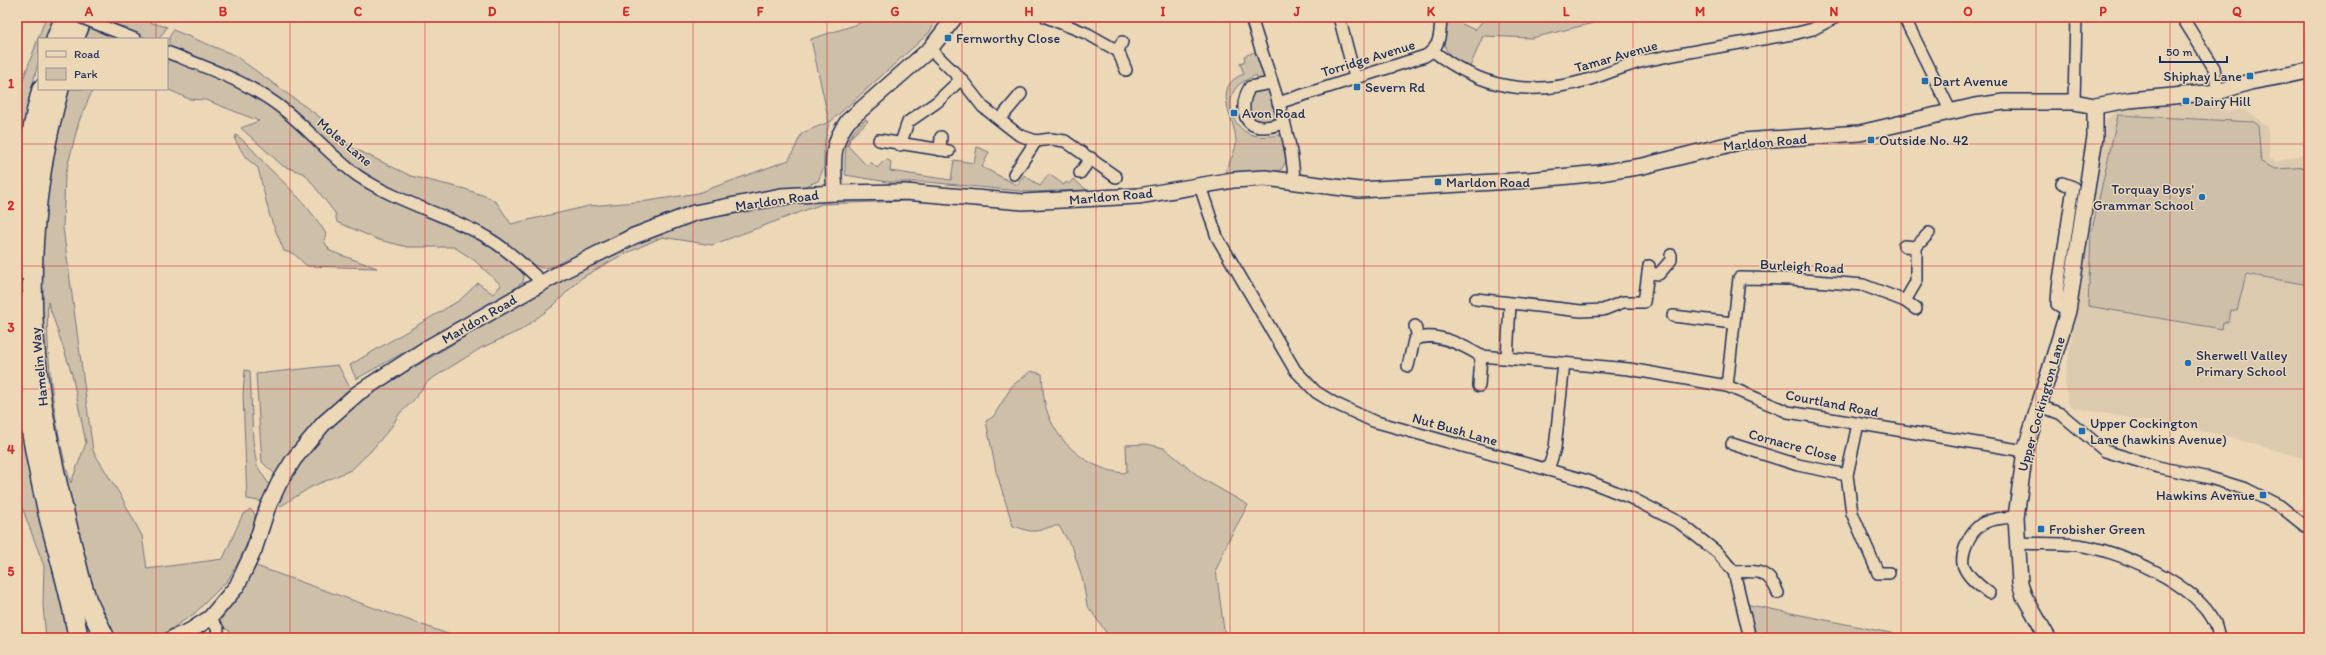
<svg xmlns="http://www.w3.org/2000/svg" width="2326" height="655" viewBox="0 0 2326 655" font-family="Itim,sans-serif">
<style>
.built{fill:#dccaaf}
.green{fill:#cebfa9;stroke:#747784;fill-rule:evenodd}
.lines{fill:none;stroke-linecap:round;stroke-linejoin:round}
.street-casing{stroke:#1b2f5e;stroke-width:14}
.secondary-casing{stroke:#1b2f5e;stroke-width:18}
.highway-casing{stroke:#1b2f5e;stroke-width:22}
.street{stroke:#ecd7b6;stroke-width:11}
.secondary{stroke:#ecd7b6;stroke-width:15}
.highway{stroke:#ecd7b6;stroke-width:19}
.street-bridge-casing{stroke:#1b2f5e;stroke-width:14;stroke-linecap:butt}
.street-bridge{stroke:#ecd7b6;stroke-width:11}
.grid{fill:none;stroke:#d62828;stroke-width:1;stroke-opacity:0.55}
.poi-dot{fill:#1f6fb2;stroke:#ecd7b6;stroke-width:1.5}
.labels{text-anchor:middle;stroke-width:3;stroke-linejoin:round;paint-order:stroke}
.poi-label{font-size:14px;fill:#1b2f5e;stroke:#ecd7b6;text-anchor:start}
.street-label{font-size:14px;fill:#1b2f5e;stroke:#ecd7b6}
.neatline{fill:none;stroke:#d62828;stroke-width:1.5}
.grid-label{font-size:13px;text-anchor:middle;font-weight:bold;fill:#d62828}
</style>
<rect width="100%" height="100%" fill="#ecd7b6"/>
<filter id="ink" filterUnits="userSpaceOnUse"><feTurbulence type="fractalNoise" baseFrequency=".025" numOctaves="2"/><feDisplacementMap in="SourceGraphic" scale="8" xChannelSelector="R" yChannelSelector="G"/><feConvolveMatrix kernelMatrix="1 2 1 2 8 2 1 2 1" color-interpolation-filters="sRGB"/></filter>
<g filter="url(#ink)">
<path class="built" d="M2220 96 2226 111 2244 110 2268 126 2270 159 2276 162 2309 152V462L2303 458 2223 435 2071 407 2067 400 2065 380 2106 121 2121 107Z"/>
<g class="green">
<path d="M46 17H54L46 39H39V60L29 98 17 166V96Z"/>
<path d="M99 17H131L167 27 159 39H149Z"/>
<path d="M873 17H938L929 33 829 123 824 146V167L818 181 806 186 695 208 630 228 558 266 542 268 534 265 493 234 392 189 354 166 295 110 259 86 229 71 169 47V38L173 30 234 55 321 118 347 145 411 176 465 189 490 198 497 203 511 224 589 206 648 201 698 193 789 160 802 133 829 122 811 39 855 25Z"/>
<path d="M1447 17 1475 30 1486 17H1618L1532 38 1483 36 1469 69C1445 56 1438 44 1447 17Z"/>
<path d="M87 26 123 39H83Z"/>
<path d="M1258 51 1265 74 1264 78 1258 81 1256 75C1249 79 1240 82 1235 89 1225 104 1234 128 1250 134 1260 138 1271 136 1281 135L1287 159 1282 169 1277 171 1225 172C1229 163 1237 149 1236 140 1235 118 1210 86 1244 74L1240 63 1245 61 1244 56Z"/>
<path d="M167 56 251 91 302 130 335 161 481 239 520 269 524 276 523 282 503 297 356 379 350 365 460 300 478 283 493 294 501 285 474 260 454 247H408L379 240 337 222 335 213 305 174 283 166 241 128 259 121 206 100 189 99 167 89Z"/>
<path d="M1271 83 1283 123 1251 124 1245 95Z"/>
<path d="M66 89H93L79 121 65 176 63 228 93 451 122 498 142 536 147 569 223 559 242 516 250 509 255 514 254 527 240 559 228 580 195 613 159 637 117 638 110 633 98 614 53 433 36 281 53 151ZM48 302 72 374 86 443 71 483C55 435 45 353 48 302Z"/>
<path d="M2118 115 2254 122 2258 125 2261 162 2275 169 2309 167V285L2246 274 2237 311 2231 310 2229 322H2223L2222 329 2088 306 2091 234Z"/>
<path d="M866 119 868 121 850 138 848 146 867 166 871 162 877 168 886 159 891 162 890 171 951 180 954 160 974 163 977 147 989 152 982 167 1017 185 1024 175 1040 186 1049 174 1064 185 1066 182 1069 184 1073 179 1087 190 1029 192 927 182H888L845 175C845 146 844 139 866 119Z"/>
<path d="M236 135C251 145 260 160 273 172 293 191 312 210 326 234L324 241 330 251 377 268 307 266 294 254 284 251 270 217 258 168 246 158 235 140Z"/>
<path d="M907 195 930 200 822 204 712 245 662 237 618 257 580 279 553 306 521 330 481 348 428 381 412 402 399 414 392 426 371 451 351 470 311 487 281 506 274 504 312 445 351 405 596 258 687 222 825 199Z"/>
<path d="M338 365 352 392 277 476 262 462 256 374Z"/>
<path d="M245 370 250 371 253 441 257 466 270 486 264 499 259 501 247 499 243 394Z"/>
<path d="M1031 371 1042 374C1043 385 1043 398 1046 408 1056 443 1089 470 1124 473L1127 471 1126 445 1147 444 1164 448 1201 478 1248 505 1228 541 1216 570 1225 638H1110L1087 605 1083 581 1073 549 1059 526C1049 525 1042 532 1031 531 1026 531 1019 527 1013 526L996 471 986 421 993 417 1012 386Z"/>
<path d="M17 388 71 638H46L43 605 44 566 17 494Z"/>
<path d="M256 566 459 638H231L228 635 230 631 221 626 219 622 240 594Z"/>
<path d="M1744 604 1766 608 1915 638H1750Z"/>
</g>
<g class="lines">
<defs>
<g id="street">
<path d="M1046 17 1088 34 1118 51 1122 42"/>
<path d="M1251 17C1265 67 1293 130 1294 181"/>
<path d="M1339 17 1355 77"/>
<path d="M1904 17 1951 112"/>
<path d="M2182 17 2214 68 2218 92"/>
<path d="M107 28 135 39"/>
<path d="M930 49 961 79 983 107 1019 135 1036 141 1051 139 1065 141 1116 177"/>
<path d="M1118 51 1126 70"/>
<path d="M1433 51C1481 88 1529 97 1587 80 1608 74 1627 64 1648 60 1697 50 1747 42 1797 33L1813 29 1836 17"/>
<path d="M167 52C210 69 252 83 288 113 312 133 333 158 358 176 396 201 441 213 481 234 505 247 524 265 543 283"/>
<path d="M1271 83 1250 87C1240 103 1241 128 1264 127 1270 127 1277 125 1283 123"/>
<path d="M2074 102 2076 17"/>
<path d="M1278 103 1425 56C1441 47 1440 34 1441 17"/>
<path d="M1000 119 1021 94"/>
<path d="M879 140 949 151"/>
<path d="M900 145 908 122 937 102 961 79"/>
<path d="M940 150 941 137"/>
<path d="M1080 173 1091 158"/>
<path d="M1014 174 1036 141"/>
<path d="M2062 183 2073 187 2058 287 2057 304 2068 311"/>
<path d="M1200 186 1217 237 1295 370 1316 392 1334 403 1373 421 1588 481 1631 498 1680 523 1718 553 1734 572 1750 638"/>
<path d="M1904 246 1916 247 1929 233"/>
<path d="M1648 273 1659 274 1671 260V255"/>
<path d="M1476 299 1581 311 1603 310 1623 302H1644L1649 266"/>
<path d="M1905 301 1916 309"/>
<path d="M1673 316 1733 323"/>
<path d="M1415 326 1418 338"/>
<path d="M1507 358 1510 304"/>
<path d="M1408 366 1414 340C1433 330 1463 345 1481 356L1629 369 1727 386 1788 412 2025 451"/>
<path d="M1479 386 1481 356"/>
<path d="M1727 386 1739 278 1792 279 1863 285 1905 301 1916 282V247"/>
<path d="M2038 405 2061 414 2105 451 2158 467 2210 478 2246 489 2280 506 2305 526 2309 524"/>
<path d="M1858 424 1847 475 1852 513 1878 573H1889"/>
<path d="M1732 444 1798 465 1847 475"/>
<path d="M1548 470 1555 448 1564 363"/>
<path d="M2019 543C2038 544 2058 543 2077 545 2119 550 2195 583 2215 623 2217 628 2218 633 2219 638"/>
<path d="M1734 572C1758 571 1768 569 1778 593"/>
<path d="M1989 593C1981 587 1970 579 1965 569 1961 563 1963 554 1965 548 1974 521 1990 518 2016 517"/>
<path d="M210 618 218 629 216 638"/>
</g>
<g id="secondary">
<path d="M835 193C833 164 830 145 848 121L930 49 955 17"/>
<path d="M173 638 190 631 210 618 237 586 254 550 267 509 279 483 294 459 324 423 358 393 429 347 565 270 634 236 694 213 781 196 835 193 905 192 1023 202 1138 196 1233 180 1265 178 1359 190 1529 180 1600 173 1643 166 1743 141 1860 133 1975 106 2004 102H2074L2095 106 2129 100 2218 92 2250 82 2309 71"/>
<path d="M2048 638 2024 596 2020 583 2016 517 2025 451 2068 311 2095 137V106"/>
</g>
<g id="highway">
<path d="M56 39 65 17"/>
<path d="M74 39 83 17"/>
<path d="M59 89C32 186 25 292 40 392 49 455 65 517 80 578L87 601 105 638"/>
<path d="M17 271C21 209 26 149 42 89"/>
<path d="M17 301C21 374 32 446 49 517 59 557 72 597 78 638"/>
</g>
</defs>
<use href="#street" class="street-casing"/>
<use href="#secondary" class="secondary-casing"/>
<use href="#highway" class="highway-casing"/>
<use href="#street" class="street"/>
<use href="#secondary" class="secondary"/>
<use href="#highway" class="highway"/>
<defs>
<path id="street-bridge" d="M80 17 107 28"/>
</defs>
<use href="#street-bridge" class="street-bridge-casing"/>
<use href="#street-bridge" class="street-bridge"/>
</g>
</g>
<path class="grid" d="M156 17V39M290 17V638M425 17V638M559 17V638M693 17V638M827 17V638M962 17V638M1096 17V638M1230 17V638M1364 17V638M1499 17V638M1633 17V638M1767 17V638M1901 17V638M2036 17V638M2170 17V638M156 89V638M17 144H2309M17 266H2309M17 389H2309M17 511H2309"/>
<g class="poi-dot">
<rect x="944" y="34" width="8" height="8" rx="2"/>
<rect x="2246" y="72" width="8" height="8" rx="2"/>
<rect x="1921" y="77" width="8" height="8" rx="2"/>
<rect x="1353" y="83" width="8" height="8" rx="2"/>
<rect x="2182" y="97" width="8" height="8" rx="2"/>
<rect x="1230" y="109" width="8" height="8" rx="2"/>
<rect x="1867" y="136" width="8" height="8" rx="2"/>
<rect x="1434" y="178" width="8" height="8" rx="2"/>
<circle cx="2202" cy="197" r="4"/>
<circle cx="2188" cy="363" r="4"/>
<rect x="2078" y="427" width="8" height="8" rx="2"/>
<rect x="2259" y="491" width="8" height="8" rx="2"/>
<rect x="2037" y="525" width="8" height="8" rx="2"/>
</g>
<g class="labels">
<g class="poi-label">
<text x="956" y="43">Fernworthy Close</text>
<text x="2242" y="81" text-anchor="end">Shiphay Lane</text>
<text x="1933" y="86">Dart Avenue</text>
<text x="1365" y="92">Severn Rd</text>
<text x="2194" y="106">Dairy Hill</text>
<text x="1242" y="118">Avon Road</text>
<text x="1879" y="145">Outside No. 42</text>
<text x="1446" y="187">Marldon Road</text>
<text x="2194" y="194" text-anchor="end">Torquay Boys'<tspan x="2194" dy="16">Grammar School</tspan></text>
<text x="2196" y="360">Sherwell Valley<tspan x="2196" dy="16">Primary School</tspan></text>
<text x="2090" y="428">Upper Cockington<tspan x="2090" dy="16">Lane (hawkins Avenue)</tspan></text>
<text x="2255" y="500" text-anchor="end">Hawkins Avenue</text>
<text x="2049" y="534">Frobisher Green</text>
</g>
<g class="street-label">
<text transform="translate(1616 56) rotate(-16)" y="5">Tamar Avenue</text>
<text transform="translate(1368 58) rotate(-17)" y="5">Torridge Avenue</text>
<text transform="translate(345 142) rotate(40)" y="5">Moles Lane</text>
<text transform="translate(1765 142) rotate(-5)" y="5">Marldon Road</text>
<text transform="translate(1111 196) rotate(-5)" y="5">Marldon Road</text>
<text transform="translate(777 200) rotate(-8)" y="5">Marldon Road</text>
<text transform="translate(1802 266) rotate(3)" y="5">Burleigh Road</text>
<text transform="translate(479 319) rotate(-30)" y="5">Marldon Road</text>
<text transform="translate(39 367) rotate(-96)" y="5">Hamelin Way</text>
<text transform="translate(1832 403) rotate(11)" y="5">Courtland Road</text>
<text transform="translate(2041 404) rotate(-74)" y="5">Upper Cockington Lane</text>
<text transform="translate(1455 429) rotate(16)" y="5">Nut Bush Lane</text>
<text transform="translate(1793 445) rotate(15)" y="5">Cornacre Close</text>
</g>
</g>
<rect width="2326" height="655" fill="none" stroke="#ecd7b6" stroke-width="44"/>
<rect x="38" y="38" width="130" height="52" fill="#ecd7b6" stroke="#989493"/>
<rect x="46" y="51" width="20" height="6" fill="#ecd7b6" stroke="#989493"/>
<text x="74" y="58" font-size="12" fill="#1b2f5e">Road</text>
<rect x="46" y="68" width="20" height="12" fill="#cebfa9" stroke="#989493"/>
<text x="74" y="78" font-size="12" fill="#1b2f5e">Park</text>
<path d="M2160 56v6h67v-6" fill="none" stroke="#1b2f5e" stroke-width="2"/>
<text x="2166" y="56" font-size="12" fill="#1b2f5e" stroke="#ecd7b6" stroke-width="3" paint-order="stroke">50 m</text>
<rect x="22" y="22" width="2282" height="611" class="neatline"/>
<g class="grid-label">
<text x="89" y="16">A</text>
<text x="223" y="16">B</text>
<text x="358" y="16">C</text>
<text x="492" y="16">D</text>
<text x="626" y="16">E</text>
<text x="760" y="16">F</text>
<text x="895" y="16">G</text>
<text x="1029" y="16">H</text>
<text x="1163" y="16">I</text>
<text x="1297" y="16">J</text>
<text x="1431" y="16">K</text>
<text x="1566" y="16">L</text>
<text x="1700" y="16">M</text>
<text x="1834" y="16">N</text>
<text x="1968" y="16">O</text>
<text x="2103" y="16">P</text>
<text x="2237" y="16">Q</text>
<text x="11" y="88">1</text>
<text x="11" y="210">2</text>
<text x="11" y="332">3</text>
<text x="11" y="454">4</text>
<text x="11" y="576">5</text>
</g>
</svg>
